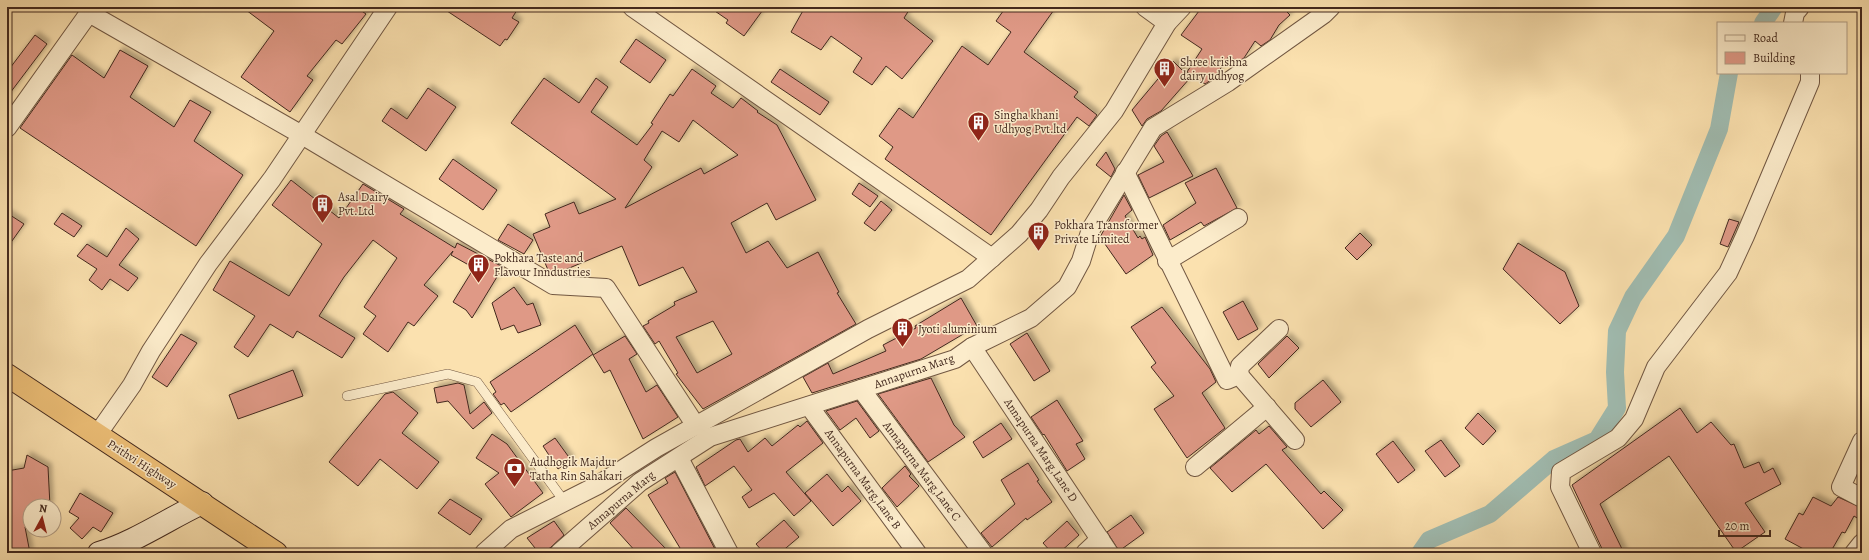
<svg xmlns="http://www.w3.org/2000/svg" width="1869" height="560" viewBox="0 0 1869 560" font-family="Alegreya,serif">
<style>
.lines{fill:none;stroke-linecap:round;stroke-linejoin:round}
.canal{stroke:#a0bcb1;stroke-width:18}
.building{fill:#df9986;stroke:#43291e;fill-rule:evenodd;filter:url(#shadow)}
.service-casing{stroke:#715742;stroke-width:10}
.minor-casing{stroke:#715742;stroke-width:20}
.secondary-casing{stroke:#43291e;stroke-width:24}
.trunk-casing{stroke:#43291e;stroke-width:24}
.service{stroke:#fceccb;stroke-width:9}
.minor{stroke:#fceccb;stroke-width:18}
.secondary{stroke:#fceccb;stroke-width:22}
.trunk{stroke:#eec078;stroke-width:22}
.labels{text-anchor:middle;stroke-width:3;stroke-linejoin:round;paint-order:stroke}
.poi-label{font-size:12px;fill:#43291e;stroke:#fceccb;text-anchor:start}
.street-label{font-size:12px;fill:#43291e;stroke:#fceccb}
</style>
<defs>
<filter id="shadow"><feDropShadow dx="3.5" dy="-3.5" stdDeviation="2" flood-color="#0004"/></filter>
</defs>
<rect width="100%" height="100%" fill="#fbe1af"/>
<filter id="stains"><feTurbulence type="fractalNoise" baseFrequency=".005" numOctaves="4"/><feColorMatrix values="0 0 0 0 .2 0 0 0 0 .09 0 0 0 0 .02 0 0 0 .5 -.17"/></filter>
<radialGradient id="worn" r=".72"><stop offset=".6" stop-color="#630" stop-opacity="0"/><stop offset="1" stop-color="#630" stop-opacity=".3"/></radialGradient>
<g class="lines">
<g class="canal">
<path d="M1763 23 1774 7"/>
<path d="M1420 553 1429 540 1490 514 1554 459 1597 440 1617 408 1615 372 1617 331 1633 297 1676 236 1719 129 1729 73"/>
</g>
</g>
<g class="building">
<path d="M242 7H356L366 14 342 44 336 40 307 76 313 80 290 112 241 77 274 31Z"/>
<path d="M441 7H519L512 18 519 22 507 40 505 39 500 46Z"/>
<path d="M709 7H765L744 36 726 23 728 20Z"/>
<path d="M805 7H911L904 18 933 41 902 79 886 66 872 85 853 72 862 58 831 36 821 50 791 32Z"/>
<path d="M1006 7H1056L1024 52 1078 92 1074 97 1097 115 1089 126 1077 117 991 235 885 159 893 147 879 136 899 108 913 118 962 46 988 65 1011 32 996 21Z"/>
<path d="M1202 7H1282L1290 15 1279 25 1270 40 1261 46 1255 41 1244 58 1238 62 1229 56 1214 78 1205 84 1187 72 1202 49 1181 35Z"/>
<path d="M35 35 47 44 7 97V72Z"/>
<path d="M636 39 666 60 650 83 620 62Z"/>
<path d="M120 50 148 66 130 97 174 127 190 100 211 112 194 141 243 175 196 246 20 128 72 55 104 78Z"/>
<path d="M1173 61 1190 78 1161 111 1147 119 1142 126 1132 110Z"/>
<path d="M692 69 716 86 711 93 733 108 741 98 758 111 757 112 777 125 816 200 776 220 767 203 731 223 746 253 768 241 787 268 818 252 839 292 837 293 856 324 703 409 676 374 678 373 659 341 655 344 643 326 649 323 648 321 675 305 674 302 697 292 683 267 639 286 622 246 555 274 548 270 533 234 550 227 545 214 574 202 579 214 616 199 511 123 544 78 579 103 596 78 608 87 591 112 637 145 653 124 651 123 670 94 673 96ZM693 120 738 155 704 174 701 168 625 208 652 167 644 160 662 131 679 142ZM713 321 732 354 697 373 676 337Z"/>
<path d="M780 69 829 102 820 115 771 82Z"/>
<path d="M428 88 456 107 426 151 382 121 391 108 407 119Z"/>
<path d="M1167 132 1193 176 1149 198 1138 175 1164 162 1154 146 1161 136Z"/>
<path d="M1106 152 1115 169 1111 177 1096 165Z"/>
<path d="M453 159 497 190 483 210 439 179Z"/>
<path d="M1216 168 1237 208 1204 226 1201 222 1170 240 1163 225 1196 203 1185 183Z"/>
<path d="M291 180 339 218 363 184 404 209 400 214 455 248 457 243 503 267 472 318 466 310 453 302 474 268 451 255 453 251 424 285 438 296 414 326 408 322 388 352 363 334 376 316 364 307 397 258 373 240 344 277 319 316 355 338 342 358 297 331 293 338 270 324 248 357 234 347 255 316 213 290 230 261 289 296 322 244 272 205Z"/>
<path d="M859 183 878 196 870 207 852 194Z"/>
<path d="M1124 195 1132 210 1125 216 1138 238 1140 236 1142 239 1145 237 1153 255 1126 274 1100 237Z"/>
<path d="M881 201 892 210 875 231 864 223Z"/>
<path d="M7 213 24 224 7 248Z"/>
<path d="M62 213 82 226 74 237 54 224Z"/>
<path d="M1729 219 1739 222 1728 247 1720 244Z"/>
<path d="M508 224 533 240 524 254 498 240Z"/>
<path d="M126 228 139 239 119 265 138 278 128 291 110 279 102 290 89 280 97 269 77 256 87 244 107 257Z"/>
<path d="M1360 233 1372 245 1357 260 1345 248Z"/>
<path d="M1518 243 1565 272 1579 306 1560 324 1503 269Z"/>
<path d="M514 287 527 305 533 303 541 325 518 333 514 325 501 330 492 303Z"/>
<path d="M961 298 977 326 921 359 812 393 803 377 828 363 833 374 886 351 883 345 916 328 915 326Z"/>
<path d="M1243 301 1258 329 1238 340 1223 312Z"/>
<path d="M1162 307 1210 369 1216 382 1202 393 1225 428 1187 458 1154 409 1174 396 1151 367 1156 363 1131 327Z"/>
<path d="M575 325 593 354 511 412 504 403 501 405 493 394 496 392 490 382Z"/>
<path d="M1027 333 1050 371 1034 381 1010 344Z"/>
<path d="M181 334 197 343 167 387 152 377Z"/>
<path d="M625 336 637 354 629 359 646 392 657 385 678 417 643 439 610 370 604 373 593 355Z"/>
<path d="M1287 336 1299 348 1269 378 1258 364Z"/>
<path d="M293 370 303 396 238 419 229 395Z"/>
<path d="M931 378 954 425 965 437 928 462 878 394Z"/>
<path d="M1323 380 1341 402 1311 427 1295 409V403Z"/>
<path d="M458 383 464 385 470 414 484 402 492 413 473 429 448 401 437 403 434 388Z"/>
<path d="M393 392 418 413 402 433 439 462 417 489 380 459 358 486 329 462 385 394Z"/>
<path d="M1057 400 1083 441 1076 444 1085 459 1067 471 1044 434 1043 435 1031 417Z"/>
<path d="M857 401 879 431 870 438 856 418 840 430 826 411Z"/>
<path d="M1680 408 1697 433 1711 422 1731 445 1734 444 1744 468 1759 462 1764 473 1773 468 1781 484 1745 503 1765 532 1736 552 1669 456 1600 504 1624 553H1604L1572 485Z"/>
<path d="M1478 413 1496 431 1483 445 1465 428Z"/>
<path d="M807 421 823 443 786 472 811 501 794 516 774 493 749 508 742 497 752 490 734 466 705 486 696 467 736 440 740 439 748 452 765 438 772 446 798 425 800 427Z"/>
<path d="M1001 423 1012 439 983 458 973 442Z"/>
<path d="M1269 426 1287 447 1282 450 1321 494 1324 491 1343 510 1323 529 1266 464 1232 492 1210 468 1256 430 1259 434Z"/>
<path d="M492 434 507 444 543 493 511 517 485 484 499 473 476 458Z"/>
<path d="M555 438 571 460 558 469 543 446Z"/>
<path d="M1441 440 1460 466 1445 477 1425 451Z"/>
<path d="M1393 441 1415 470 1398 483 1376 454Z"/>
<path d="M27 455 48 467 50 506H30V527H25L30 553H7V471L24 468Z"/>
<path d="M1028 463 1039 480 1037 481 1052 502 1027 520 1026 518 992 547 981 533 1015 504 1001 480Z"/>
<path d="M905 466 911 474 909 476 919 486 897 507 882 488Z"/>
<path d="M675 472 717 553H683L648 495 668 483 665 478Z"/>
<path d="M827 474 842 492 848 486 861 501 833 526 805 493Z"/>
<path d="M80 493 113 513 101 532 93 527 82 539 70 528 79 518 69 512Z"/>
<path d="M1813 497 1831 506 1838 497 1862 508V521L1854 516 1845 533 1842 532 1830 553H1811L1785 539 1799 513 1803 515Z"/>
<path d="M450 499 482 519 470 535 438 513Z"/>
<path d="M626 508 670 553H637L610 523Z"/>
<path d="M1131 515 1144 533 1119 551 1107 532Z"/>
<path d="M784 520 799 537 780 553H764L756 544Z"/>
<path d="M554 521 564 535 550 548 539 553 527 538Z"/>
<path d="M1067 521 1079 535 1059 553H1052L1043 543Z"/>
</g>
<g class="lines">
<defs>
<path id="service" d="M347 396 448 374 477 382 564 501"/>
<g id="minor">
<path d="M632 7 992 258"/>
<path d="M1145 7 1167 23"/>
<path d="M1793 23 1795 13 1800 7"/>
<path d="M7 128 89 13 302 135 553 285 606 288 696 426"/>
<path d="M1125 172 1227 380 1239 375 1295 440"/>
<path d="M1167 261 1238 218"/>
<path d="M972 347 1109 553"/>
<path d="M1239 375 1240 366 1279 329"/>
<path d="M861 389 983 553"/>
<path d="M809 406 917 553"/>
<path d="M97 435 132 385 151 351 208 264 272 179 388 7"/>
<path d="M1862 441 1841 487 1862 498"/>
<path d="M679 458 729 553"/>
<path d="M1195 467 1267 407"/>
<path d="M484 553 511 529 598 485 656 448 868 329 968 279 1019 234 1039 210 1061 177 1114 111 1167 23 1182 7"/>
<path d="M559 553 640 482 710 437 955 359 972 347 1031 318 1067 287 1081 261 1091 229 1153 128 1228 82 1324 14 1331 7"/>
<path d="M1085 553 1100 539"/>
<path d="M1592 553 1560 487 1561 472 1618 438 1634 419 1656 367 1728 273 1745 236 1810 82V73"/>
<path d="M1854 553 1862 543"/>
</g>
<path id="secondary" d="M99 553C135 542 168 519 202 503"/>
<path id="trunk" d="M7 375 276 553"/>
</defs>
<use href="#service" class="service-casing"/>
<use href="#minor" class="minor-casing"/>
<use href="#secondary" class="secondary-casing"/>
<use href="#trunk" class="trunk-casing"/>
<use href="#service" class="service"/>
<use href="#minor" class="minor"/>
<use href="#secondary" class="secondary"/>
<use href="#trunk" class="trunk"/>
</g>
<defs>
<symbol id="building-pin" viewBox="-11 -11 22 30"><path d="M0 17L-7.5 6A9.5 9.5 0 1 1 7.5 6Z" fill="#8f2418" stroke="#fceccb"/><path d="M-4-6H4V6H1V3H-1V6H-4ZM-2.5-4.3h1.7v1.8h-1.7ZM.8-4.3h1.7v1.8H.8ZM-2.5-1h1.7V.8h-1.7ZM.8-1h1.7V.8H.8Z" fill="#fff"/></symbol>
<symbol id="bank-pin" viewBox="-11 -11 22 30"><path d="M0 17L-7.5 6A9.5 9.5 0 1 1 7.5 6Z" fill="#8f2418" stroke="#fceccb"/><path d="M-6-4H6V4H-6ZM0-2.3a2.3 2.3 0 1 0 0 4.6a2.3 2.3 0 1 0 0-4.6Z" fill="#fff"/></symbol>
</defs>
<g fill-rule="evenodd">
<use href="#building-pin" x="1152" y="56" width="25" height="34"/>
<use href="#building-pin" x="966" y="110" width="25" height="34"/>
<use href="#building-pin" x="310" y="192" width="25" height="34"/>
<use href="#building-pin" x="1026" y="220" width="25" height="34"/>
<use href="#building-pin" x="466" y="252" width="25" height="34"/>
<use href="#building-pin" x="890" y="316" width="25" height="34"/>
<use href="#bank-pin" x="502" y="456" width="25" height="34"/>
</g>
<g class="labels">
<g class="poi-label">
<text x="1180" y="66">Shree krishna<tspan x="1180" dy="14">dairy udhyog</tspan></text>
<text x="994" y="119">Singha khani<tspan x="994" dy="14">Udhyog Pvt.ltd</tspan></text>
<text x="338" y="201">Asal Dairy<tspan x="338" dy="14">Pvt.Ltd</tspan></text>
<text x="1054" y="229">Pokhara Transformer<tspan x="1054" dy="14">Private Limited</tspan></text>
<text x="494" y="262">Pokhara Taste and<tspan x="494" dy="14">Flavour Inndustries</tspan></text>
<text x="918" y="333">Jyoti aluminium</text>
<text x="530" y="466">Audhogik Majdur<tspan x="530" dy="14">Tatha Rin Sahakari</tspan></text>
</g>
<g class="street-label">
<text transform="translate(914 371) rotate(-19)" y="4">Annapurna Marg</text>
<text transform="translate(1041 450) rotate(56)" y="4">Annapurna Marg,Lane D</text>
<text transform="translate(142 464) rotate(33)" y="4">Prithvi Highway</text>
<text transform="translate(922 471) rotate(53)" y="4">Annapurna Marg,Lane C</text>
<text transform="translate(863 479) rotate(54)" y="4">Annapurna Marg,Lane B</text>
<text transform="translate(621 500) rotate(-40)" y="4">Annapurna Marg</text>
</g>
</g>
<rect width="1869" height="560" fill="none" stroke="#fbe1af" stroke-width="24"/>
<rect x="8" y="8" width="1853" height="544" fill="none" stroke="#43291e" stroke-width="2"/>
<rect x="12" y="12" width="1845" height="536" fill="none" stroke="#43291e"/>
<rect x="1717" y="22" width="130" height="52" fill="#fceccb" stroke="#b29e86"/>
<rect x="1725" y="35" width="20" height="6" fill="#fceccb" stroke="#b29e86"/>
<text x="1753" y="42" font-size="12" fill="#43291e">Road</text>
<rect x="1725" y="52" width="20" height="12" fill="#df9986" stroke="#b29e86"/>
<text x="1753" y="62" font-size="12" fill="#43291e">Building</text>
<g transform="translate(42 518) rotate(7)"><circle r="19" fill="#fceccb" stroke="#b29e86"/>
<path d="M0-3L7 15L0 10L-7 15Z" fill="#8f2418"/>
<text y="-6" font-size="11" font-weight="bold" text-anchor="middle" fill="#43291e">N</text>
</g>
<path d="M1719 530v6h51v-6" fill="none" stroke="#43291e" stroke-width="2"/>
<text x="1725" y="530" font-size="12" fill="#43291e" stroke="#fceccb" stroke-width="3" paint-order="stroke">20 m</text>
<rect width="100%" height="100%" filter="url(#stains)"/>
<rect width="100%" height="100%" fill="url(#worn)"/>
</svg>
